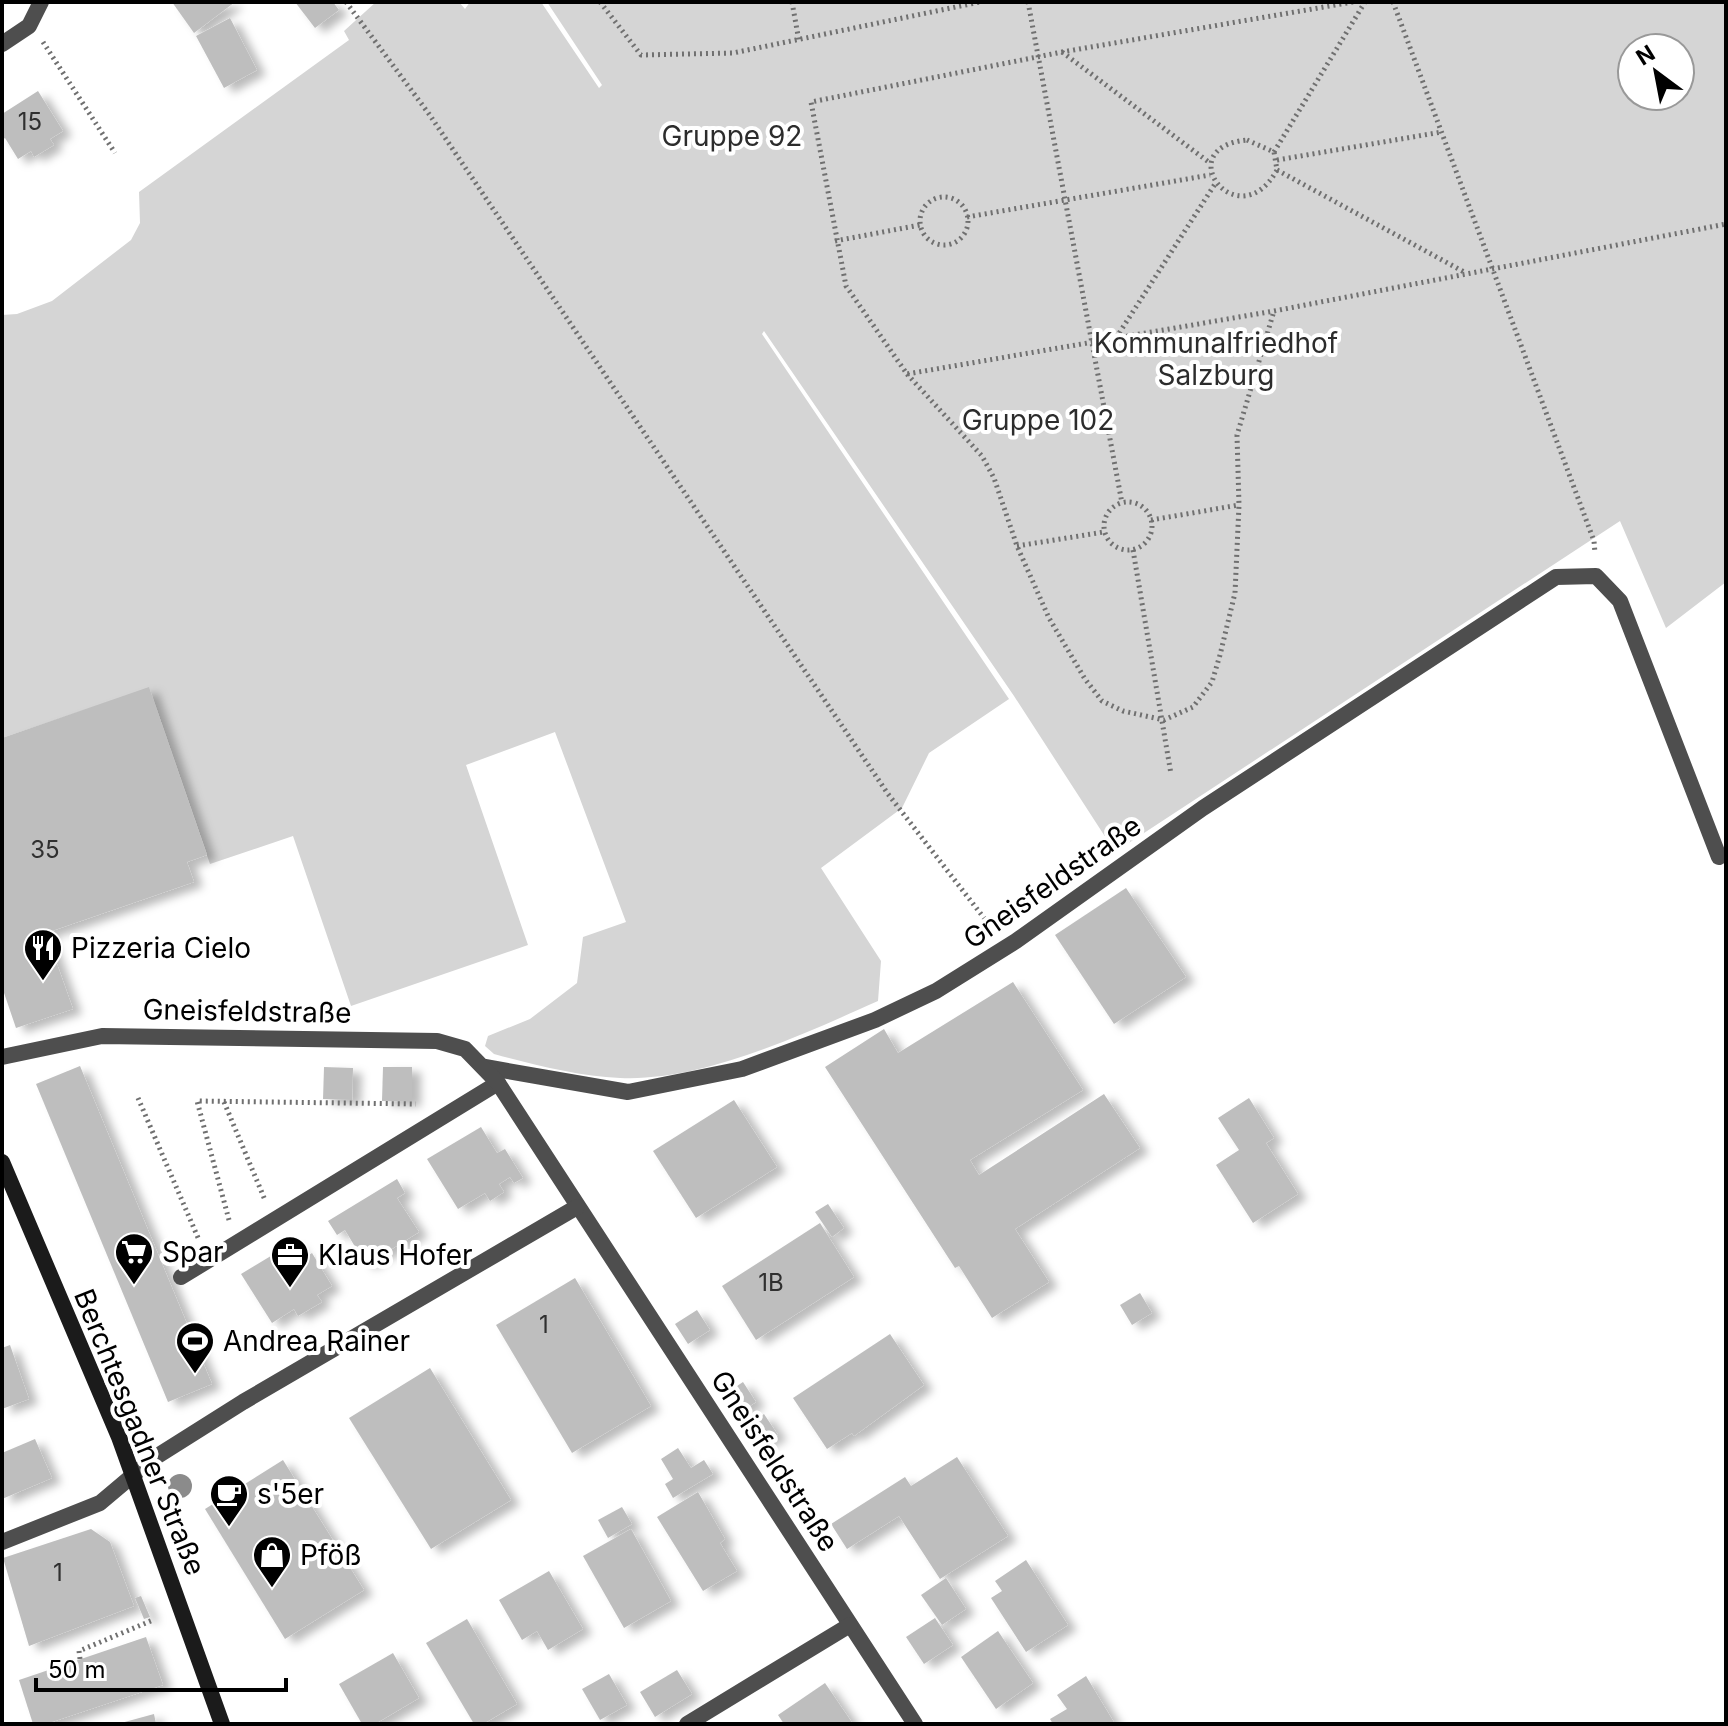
<svg xmlns="http://www.w3.org/2000/svg" width="1728" height="1726" viewBox="0 0 1728 1726" font-family="Inter,sans-serif">
<style>
.green{fill:#d5d5d5;fill-rule:evenodd}
.building{fill:#bebebe;filter:url(#shadow)}
.lines{fill:none;stroke-linecap:round;stroke-linejoin:round}
.path{stroke:#707070;stroke-width:5;stroke-dasharray:2 4;stroke-linecap:butt}
.lane{stroke:#4e4e4e;stroke-width:16}
.street{stroke:#4e4e4e;stroke-width:16}
.secondary{stroke:#1b1b1b;stroke-width:16}
.tree{fill:#8b8b8b}
.labels{text-anchor:middle;stroke-width:8;stroke-linejoin:round;paint-order:stroke}
.number-label{font-size:24px;fill:#303030}
.park-label{font-size:28px;fill:#2c2c2c;stroke:#fff}
.street-label{font-size:28px;fill:#000;stroke:#fff}
.poi-label{font-size:28px;fill:#000;stroke:#fff;text-anchor:start}
</style>
<defs>
<filter id="shadow"><feDropShadow dx="9" dy="5" stdDeviation="4" flood-color="#0004"/></filter>
</defs>
<rect width="100%" height="100%" fill="#fff"/>
<path class="green" d="M376 2H459L465 9 470 2H541L599 88 602 85 547 2H1726V582L1666 628 1620 521 1115 852 1014 696 764 331 762 334 1009 699 929 753 902 808 821 868 881 961 878 1001C804 1034 702 1082 620 1078 578 1076 535 1065 494 1054L485 1046 488 1036 530 1019 577 983 583 937 626 922 555 732 466 765 528 945 351 1006 293 836 210 864 149 688 2 738V315L17 314 52 301 131 240 140 223 139 192 349 40 344 31ZM1632 48H1680V96H1632Z"/>
<g class="building">
<path d="M172 2H235L194 33Z"/>
<path d="M295 2H333L339 10 315 28Z"/>
<path d="M230 18 257 70 224 88 196 36Z"/>
<path d="M38 91 63 131 50 139 54 145 34 157 31 151 18 159 5 138 2 140V114Z"/>
<path d="M149 687 207 855 187 862 194 882 46 933 73 1009 16 1028 2 987V738Z"/>
<path d="M1126 888 1186 977 1114 1024 1055 935Z"/>
<path d="M1013 982 1083 1090 970 1160 979 1175 1104 1094 1140 1148 1015 1229 1049 1282 992 1318 959 1266 955 1268 825 1067 884 1029 898 1053Z"/>
<path d="M80 1066 212 1384 168 1402 36 1084Z"/>
<path d="M324 1067 353 1068 352 1100 323 1099Z"/>
<path d="M383 1067H412V1102L382 1101Z"/>
<path d="M1249 1098 1274 1138 1266 1143 1298 1194 1253 1223 1216 1165 1239 1150 1218 1118Z"/>
<path d="M734 1100 777 1167 696 1218 653 1151Z"/>
<path d="M481 1127 497 1153 505 1149 523 1178 514 1183 510 1177 499 1184 504 1192 490 1201 485 1193 458 1209 427 1159Z"/>
<path d="M397 1179 405 1193 397 1198 419 1232 366 1265 345 1230 337 1235 328 1221Z"/>
<path d="M828 1204 844 1228 832 1237 815 1212Z"/>
<path d="M820 1223 854 1277 756 1340 722 1286Z"/>
<path d="M294 1242 304 1258 312 1253 332 1286 317 1295 322 1302 298 1316 294 1309 272 1323 241 1274Z"/>
<path d="M575 1278 651 1406 572 1453 496 1325Z"/>
<path d="M1140 1293 1152 1313 1132 1325 1120 1305Z"/>
<path d="M697 1310 710 1330 688 1344 675 1324Z"/>
<path d="M890 1334 924 1385 854 1436 852 1433 827 1449 793 1398Z"/>
<path d="M10 1345 29 1399 2 1409V1348Z"/>
<path d="M430 1368 511 1500 431 1549 349 1418Z"/>
<path d="M743 1382 756 1402 734 1416 722 1396Z"/>
<path d="M764 1414 778 1435 755 1448 742 1429Z"/>
<path d="M35 1439 52 1478 2 1499V1453Z"/>
<path d="M678 1448 691 1468 704 1460 713 1474 673 1498 665 1484 673 1479 661 1459Z"/>
<path d="M957 1457 1008 1536 940 1579 899 1516 847 1549 831 1524 905 1477 911 1486Z"/>
<path d="M283 1460 364 1590 285 1639 205 1509Z"/>
<path d="M698 1492 725 1539 720 1543 737 1571 703 1591 657 1517Z"/>
<path d="M622 1507 632 1524 608 1538 598 1520Z"/>
<path d="M91 1529 110 1542 134 1606 29 1646 3 1558Z"/>
<path d="M631 1529 671 1601 624 1628 583 1556Z"/>
<path d="M1026 1560 1068 1625 1026 1652 991 1598 1002 1591 995 1581Z"/>
<path d="M549 1571 583 1629 548 1650 537 1631 522 1640 499 1600Z"/>
<path d="M946 1578 966 1609 942 1625 921 1595Z"/>
<path d="M141 1596 150 1617 144 1619 135 1598Z"/>
<path d="M935 1618 953 1645 924 1664 906 1637Z"/>
<path d="M467 1619 517 1704 483 1724H474L426 1643Z"/>
<path d="M998 1631 1033 1683 996 1709 961 1657Z"/>
<path d="M146 1637 163 1685 46 1724H33L19 1680Z"/>
<path d="M393 1653 419 1698 375 1724H362L339 1684Z"/>
<path d="M677 1670 692 1694 655 1717 640 1692Z"/>
<path d="M609 1674 627 1705 600 1720 582 1689Z"/>
<path d="M1086 1676 1115 1724H1053L1050 1719 1067 1709 1057 1695Z"/>
<path d="M825 1683 853 1724H784L778 1715Z"/>
<path d="M154 1714 156 1724H122L121 1723Z"/>
</g>
<g class="lines">
<g class="path">
<path d="M346 2 429 114 888 794 991 927"/>
<path d="M600 2 641 55 733 53 980 2"/>
<path d="M792 2 799 41"/>
<path d="M1028 2 1122 503"/>
<path d="M1353 2 1062 52 811 102 846 286 907 374 1274 311 1726 224"/>
<path d="M1393 2 1594 541 1595 553"/>
<path d="M43 42 115 153"/>
<path d="M1062 52 1210 163"/>
<path d="M1247 140 1274 152 1277 170C1238 240 1168 147 1247 140Z"/>
<path d="M1274 152 1365 2"/>
<path d="M1277 160 1442 132"/>
<path d="M1277 170 1466 273"/>
<circle cx="944" cy="221" r="24"/>
<path d="M967 217 1210 175"/>
<path d="M835 241 920 225"/>
<path d="M1116 338 1215 184"/>
<path d="M907 374 982 456 994 478 1017 546 1049 618 1085 679 1102 701 1123 711 1164 720 1193 707 1212 682 1220 655 1235 593 1239 505 1237 435 1274 311"/>
<circle cx="1128" cy="526" r="24"/>
<path d="M1151 520 1239 505"/>
<path d="M1017 546 1104 532"/>
<path d="M1133 550 1171 774"/>
<path d="M138 1098 199 1240"/>
<path d="M224 1102 265 1200"/>
<path d="M229 1220 197 1101 416 1104"/>
<path d="M80 1659 79 1651 153 1620"/>
</g>
<g class="lane">
<path d="M2 44 29 26 41 2"/>
<path d="M485 1067 628 1092 742 1069 875 1020 936 991 1016 941 1203 808 1556 577 1596 576 1620 601 1719 857"/>
<path d="M181 1277 498 1083"/>
</g>
<g class="street">
<path d="M2 1057 102 1036 437 1041 465 1049 498 1083 915 1724"/>
<path d="M2 1542 100 1503 151 1460 243 1402 577 1207"/>
<path d="M687 1724 850 1625"/>
</g>
<path class="secondary" d="M2 1162 119 1437 222 1724"/>
</g>
<circle class="tree" cx="180" cy="1486" r="12"/>
<defs>
<symbol id="restaurant-pin" viewBox="-11 -11 22 30"><path d="M0 17L-7.5 6A9.5 9.5 0 1 1 7.5 6Z" fill="#000" stroke="#fff"/><path d="M-5-6h1v4h1v-4h1v4h1v-4h1v5L-1.5 .5V6h-2V.5L-5-1ZM5-6V6H3V1.5H1.5Q1.5-4 5-6Z" fill="#fff"/></symbol>
<symbol id="supermarket-pin" viewBox="-11 -11 22 30"><path d="M0 17L-7.5 6A9.5 9.5 0 1 1 7.5 6Z" fill="#000" stroke="#fff"/><path d="M-6-5.5h2.5l.6 2H6L4.5 2H-2.5L-4.4-4H-6ZM-1.5 3.2a1.3 1.3 0 1 0 .1 0ZM3 3.2a1.3 1.3 0 1 0 .1 0Z" fill="#fff"/></symbol>
<symbol id="office-pin" viewBox="-11 -11 22 30"><path d="M0 17L-7.5 6A9.5 9.5 0 1 1 7.5 6Z" fill="#000" stroke="#fff"/><path d="M-6-3h4V-5.5h4V-3h4V5H-6ZM-1-4.5V-3h2v-1.5ZM-6 0V1H6V0Z" fill="#fff"/></symbol>
<symbol id="stadium-pin" viewBox="-11 -11 22 30"><path d="M0 17L-7.5 6A9.5 9.5 0 1 1 7.5 6Z" fill="#000" stroke="#fff"/><path d="M0-5a6.5 5 0 1 0 0 10a6.5 5 0 1 0 0-10ZM-3.5-1.8h7v3.6h-7Z" fill="#fff"/></symbol>
<symbol id="cafe-pin" viewBox="-11 -11 22 30"><path d="M0 17L-7.5 6A9.5 9.5 0 1 1 7.5 6Z" fill="#000" stroke="#fff"/><path d="M-5.5-4.5H6V0H3Q3 3.5 0 3.5H-2.5Q-5.5 3.5-5.5 0ZM3-3.2v2h1.7v-2ZM-6 4.5H4V6H-6Z" fill="#fff"/></symbol>
<symbol id="shop-pin" viewBox="-11 -11 22 30"><path d="M0 17L-7.5 6A9.5 9.5 0 1 1 7.5 6Z" fill="#000" stroke="#fff"/><path d="M-5-2.5h2.3a2.7 3.5 0 0 1 5.4 0H5L5.5 6h-11ZM-1.5-2.5h3a1.5 2.3 0 0 0-3 0Z" fill="#fff"/></symbol>
</defs>
<g fill-rule="evenodd">
<use href="#restaurant-pin" x="21" y="926" width="44" height="60"/>
<use href="#supermarket-pin" x="112" y="1230" width="44" height="60"/>
<use href="#office-pin" x="268" y="1233" width="44" height="60"/>
<use href="#stadium-pin" x="173" y="1319" width="44" height="60"/>
<use href="#cafe-pin" x="207" y="1472" width="44" height="60"/>
<use href="#shop-pin" x="250" y="1533" width="44" height="60"/>
</g>
<g class="labels">
<g class="number-label">
<text x="30" y="130">15</text>
<text x="45" y="858">35</text>
<text x="771" y="1291">1B</text>
<text x="544" y="1333">1</text>
<text x="58" y="1581">1</text>
</g>
<g class="park-label">
<text x="732" y="146">Gruppe 92</text>
<text x="1216" y="353">Kommunalfriedhof<tspan x="1216" dy="32">Salzburg</tspan></text>
<text x="1038" y="430">Gruppe 102</text>
</g>
<g class="street-label">
<text transform="translate(1052 882) rotate(-35)" y="10">Gneisfeldstraße</text>
<text transform="translate(247 1011) rotate(1)" y="10">Gneisfeldstraße</text>
<text transform="translate(140 1432) rotate(68)" y="10">Berchtesgadner Straße</text>
<text transform="translate(775 1461) rotate(57)" y="10">Gneisfeldstraße</text>
</g>
<g class="poi-label">
<text x="71" y="958">Pizzeria Cielo</text>
<text x="162" y="1262">Spar</text>
<text x="318" y="1265">Klaus Hofer</text>
<text x="223" y="1351">Andrea Rainer</text>
<text x="257" y="1504">s'5er</text>
<text x="300" y="1565">Pföß</text>
</g>
</g>
<rect width="1728" height="1726" fill="none" stroke="#000000" stroke-width="8"/>
<g transform="translate(1656 72) rotate(328)"><circle r="38" fill="#ffffff" stroke="#999999" stroke-width="2"/>
<path d="M0-6L14 30L0 20L-14 30Z" fill="#000000"/>
<text y="-12" font-size="22" font-weight="bold" text-anchor="middle" fill="#000000">N</text>
</g>
<path d="M36 1678v12h250v-12" fill="none" stroke="#000000" stroke-width="4"/>
<text x="48" y="1678" font-size="24" fill="#000000" stroke="#ffffff" stroke-width="6" paint-order="stroke">50 m</text>
</svg>
